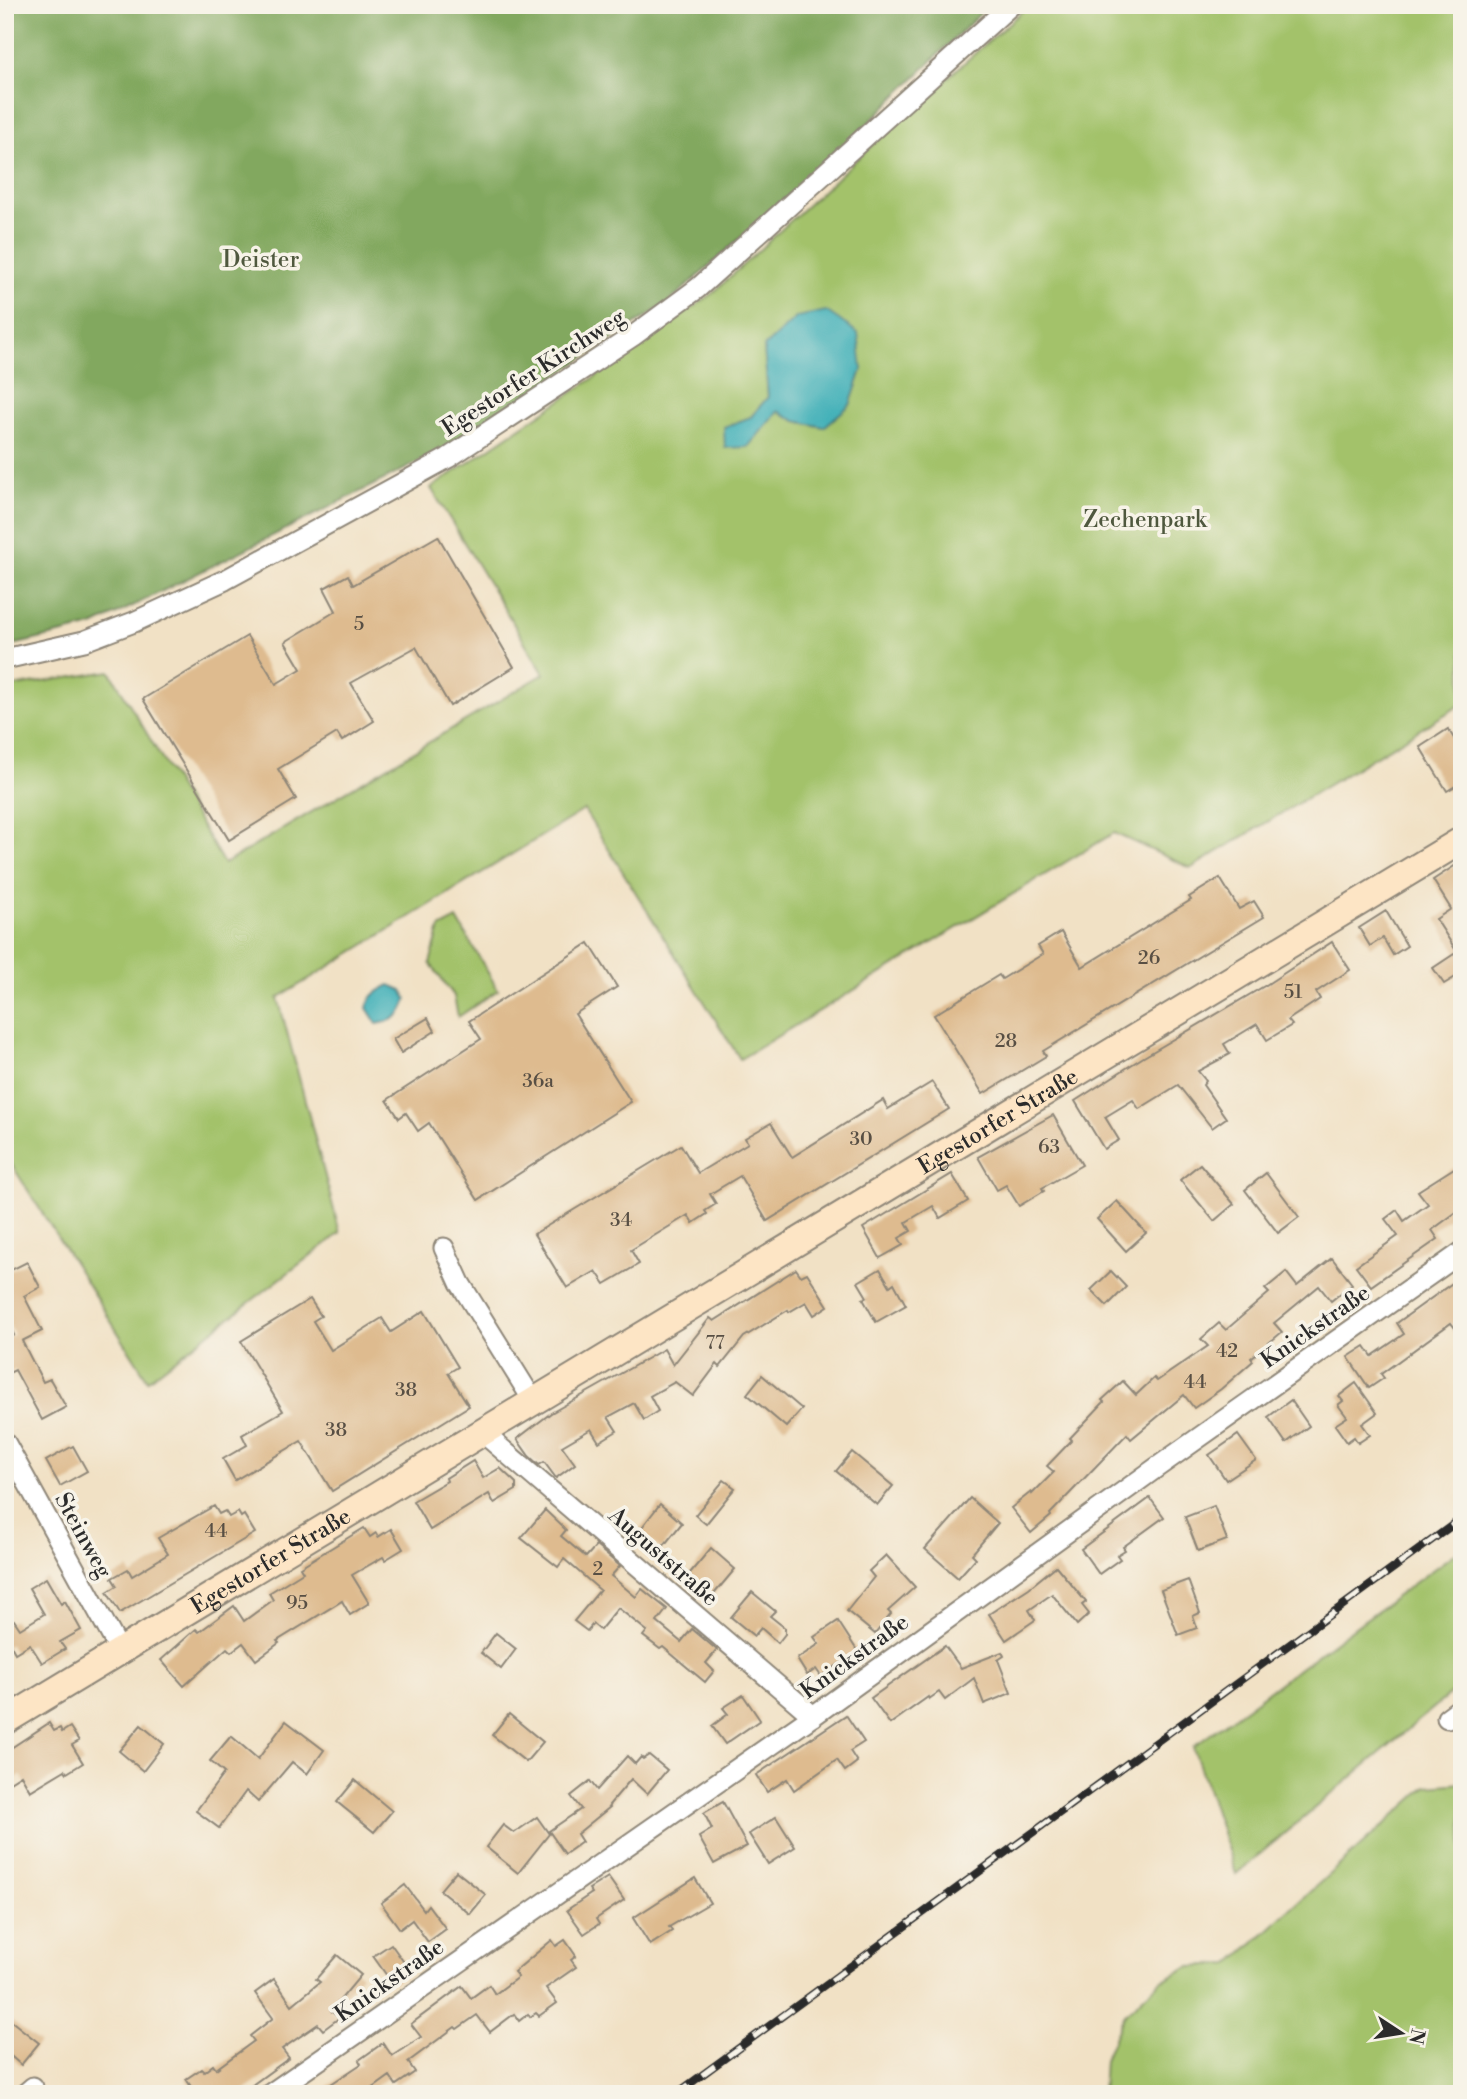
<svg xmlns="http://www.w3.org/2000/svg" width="1467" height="2099" viewBox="0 0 1467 2099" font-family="'Libre Bodoni',serif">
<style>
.green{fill:#a3c26b;stroke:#67764b;stroke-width:2;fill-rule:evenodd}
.forest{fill:#82a85f;stroke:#566a45;stroke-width:2}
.water{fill:#3eafb7;stroke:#346d71;stroke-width:2}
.building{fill:#debb8f}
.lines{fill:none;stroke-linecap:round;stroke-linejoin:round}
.street-casing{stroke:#8e8678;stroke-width:23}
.secondary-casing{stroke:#8e8678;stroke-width:30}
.street{stroke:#fff;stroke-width:19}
.secondary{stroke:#fde5c5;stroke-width:26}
.rail-casing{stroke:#2b2b2b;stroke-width:8}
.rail{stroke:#f7f3e8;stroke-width:5;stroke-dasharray:16;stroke-linecap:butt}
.labels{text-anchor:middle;stroke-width:7;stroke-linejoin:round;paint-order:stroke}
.number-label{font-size:19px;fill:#584f44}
.park-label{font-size:23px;fill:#4f583e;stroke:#f7f3e8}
.street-label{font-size:23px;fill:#2b2b2b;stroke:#f7f3e8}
</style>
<rect width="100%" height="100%" fill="#f7f3e8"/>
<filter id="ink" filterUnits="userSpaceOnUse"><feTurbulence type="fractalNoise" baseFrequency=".0143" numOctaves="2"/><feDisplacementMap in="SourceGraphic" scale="14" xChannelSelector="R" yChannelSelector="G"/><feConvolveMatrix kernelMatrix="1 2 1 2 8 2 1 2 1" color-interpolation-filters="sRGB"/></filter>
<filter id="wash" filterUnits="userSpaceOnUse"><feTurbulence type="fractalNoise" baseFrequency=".00686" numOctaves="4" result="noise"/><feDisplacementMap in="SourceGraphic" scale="28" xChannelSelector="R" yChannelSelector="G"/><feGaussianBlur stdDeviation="1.57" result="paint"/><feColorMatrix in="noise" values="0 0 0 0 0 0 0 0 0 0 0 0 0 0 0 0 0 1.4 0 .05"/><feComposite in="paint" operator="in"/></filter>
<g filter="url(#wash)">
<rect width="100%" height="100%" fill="#f1e1c5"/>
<g class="green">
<path d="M1029 5H1462V704L1191 868 1114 833 740 1059 584 810 278 998 340 1233 148 1380 5 1154V688L110 671 224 864 544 674 431 488 638 348 714 292 871 146ZM764 347 862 370 850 405 824 427 796 421 778 411 763 427H724L751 417 768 397Z"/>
<path d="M457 919 498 990 458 1017 454 996 430 963 440 928Z"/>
<path d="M1462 1548V1684L1236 1874 1193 1747Z"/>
<path d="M1462 1783V2094H1102L1104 2060 1125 2014 1159 1982 1190 1966 1230 1964 1427 1786Z"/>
</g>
<path class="forest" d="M5 5H989L855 136 669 302 443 450 93 626 5 647Z"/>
<g class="water">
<path d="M826 311 858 333 862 370 850 405 824 427 796 421 778 411 748 447 725 448 724 427 751 417 768 397 764 347 797 317Z"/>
<path d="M390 985 402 990 407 999C403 1015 394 1021 377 1024L367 1008C370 995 378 991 390 985Z"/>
</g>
<g id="blocks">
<g class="building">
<path d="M438 536 514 667 450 706 416 647 351 683 374 721 342 741 337 733 278 769 296 799 229 840 143 699 247 636 276 684 301 669 285 642 336 611 324 588 348 575 353 585Z"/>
<path d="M1448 729 1462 751V782L1447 791 1420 747Z"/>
<path d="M1462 861V973L1444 984 1433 968 1457 952 1436 919 1451 909 1433 880Z"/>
<path d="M1220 878 1239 909 1254 901 1264 917 1043 1051 1046 1056 983 1094 934 1015 999 975 1002 979 1043 954 1038 946 1061 932 1082 967 1191 900 1189 897Z"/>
<path d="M1386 911 1407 946 1393 955 1383 938 1370 946 1359 928Z"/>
<path d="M1332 942 1350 970 1316 992 1320 999 1288 1020 1292 1025 1267 1040 1257 1024 1224 1044 1230 1054 1198 1071 1206 1081 1203 1085 1226 1118 1212 1128 1178 1085 1139 1109 1133 1100 1105 1117 1119 1140 1104 1149 1075 1101 1142 1058 1266 985Z"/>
<path d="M589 943 617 987 575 1014 631 1102 478 1200 429 1123 418 1131 406 1113 399 1118 387 1100 481 1039 469 1021Z"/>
<path d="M428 1018 435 1031 401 1053 393 1039Z"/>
<path d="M932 1082 949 1109 767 1221 740 1176 710 1194 716 1204 705 1211 707 1214 693 1223 688 1215 631 1250 639 1264 605 1284 596 1271 567 1288 534 1234 681 1145 698 1173 748 1143 745 1138 771 1123 792 1157 883 1100 888 1109Z"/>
<path d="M1053 1115 1082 1165 1042 1188 1044 1191 1019 1206 1006 1185 997 1190 978 1157Z"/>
<path d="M1462 1163V1208L1432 1230 1438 1239 1371 1286 1356 1266 1398 1236 1385 1219 1397 1210 1404 1221 1428 1204 1418 1191Z"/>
<path d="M1200 1164 1234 1204 1214 1221 1180 1180Z"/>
<path d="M1266 1173 1299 1217 1278 1233 1245 1190Z"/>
<path d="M952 1174 968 1201 940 1218 933 1206 906 1222 911 1231 899 1238 903 1245 880 1258 863 1228Z"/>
<path d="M1117 1201 1146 1233 1126 1251 1097 1219Z"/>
<path d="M1332 1258 1352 1284 1331 1301 1319 1286 1274 1323 1282 1332 1251 1358 1253 1361 1221 1389 1194 1408 1184 1395 1131 1439 1127 1434 1050 1514 1051 1516 1031 1533 1011 1508 1031 1492 1032 1494 1054 1472 1047 1466 1072 1440 1070 1438 1104 1402 1102 1400 1123 1381 1136 1395 1154 1378 1157 1381 1208 1346 1201 1339 1219 1323 1226 1330 1269 1293 1265 1289 1286 1272 1297 1286Z"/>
<path d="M27 1262 40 1287 24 1296 42 1331 22 1341 43 1382 50 1379 66 1407 42 1420 15 1370 5 1375V1340L14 1335 5 1316V1273Z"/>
<path d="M796 1269 801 1276 807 1273 828 1306 814 1315 806 1302 789 1312 788 1310 744 1337 720 1367 717 1364 693 1396 675 1382 650 1396 658 1411 644 1420 634 1403 608 1417 617 1431 599 1442 591 1429 562 1446 575 1464 556 1478 544 1462 539 1465 529 1456 517 1439 551 1413 664 1349 673 1365 710 1318 714 1321Z"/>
<path d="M880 1269 890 1286 894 1283 906 1305 876 1322 863 1299 867 1297 858 1282Z"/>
<path d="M1111 1271 1126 1287 1107 1306 1091 1290Z"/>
<path d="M1462 1276V1337L1451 1323 1381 1374 1384 1378 1369 1388 1348 1357 1365 1346 1372 1356 1404 1334 1397 1323Z"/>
<path d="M310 1299 321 1316 313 1321 331 1350 382 1318 391 1332 424 1311 458 1367 448 1373 469 1406 332 1491 301 1441 235 1480 223 1459 247 1445 242 1435 283 1411 241 1341Z"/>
<path d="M762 1375 802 1409 786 1427 747 1394Z"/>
<path d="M1356 1383 1377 1413 1362 1424 1370 1435 1358 1443 1354 1437 1347 1442 1335 1425 1347 1417 1338 1405 1343 1401 1339 1396Z"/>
<path d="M1291 1400 1309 1426 1286 1443 1268 1417Z"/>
<path d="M1238 1435 1256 1460 1226 1480 1209 1455Z"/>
<path d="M73 1446 87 1471 60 1486 46 1461Z"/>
<path d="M852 1452 893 1486 877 1505 836 1471Z"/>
<path d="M473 1461 483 1478 500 1468 516 1483V1490L494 1503 489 1494 430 1530 413 1501 447 1481 446 1478Z"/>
<path d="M724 1480 735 1488 706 1524 695 1515Z"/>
<path d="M970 1498 998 1523 972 1554 976 1558 958 1578 925 1549Z"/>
<path d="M1150 1498 1164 1517 1123 1547 1125 1550 1117 1555 1120 1559 1099 1574 1081 1549Z"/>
<path d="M660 1504 682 1523 661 1549 639 1531Z"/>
<path d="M214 1506 219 1514 225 1511 229 1517 238 1512 241 1517 244 1515 255 1533 120 1613 107 1592 117 1586 112 1578 128 1569 132 1576 168 1554 158 1538Z"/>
<path d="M1214 1506 1227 1540 1198 1551 1185 1517Z"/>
<path d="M545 1510 566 1530 561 1536 586 1557 596 1546 620 1566 611 1576 636 1597 642 1589 667 1609 657 1622 681 1642 692 1629 717 1650 706 1663 714 1671 705 1682 663 1647 660 1649 643 1636 647 1631 618 1608 600 1630 593 1624 587 1631 574 1621 600 1590 564 1559 558 1567 521 1538Z"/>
<path d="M364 1528 370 1537 376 1533 378 1537 391 1529 403 1549 385 1560 383 1557 352 1575 369 1603 350 1615 342 1601 277 1641 279 1643 256 1660 243 1643 231 1652 227 1648 184 1686 161 1660 196 1629 199 1632 234 1606 244 1621 273 1600 269 1593 303 1572 300 1567Z"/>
<path d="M711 1548 735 1569 709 1600 685 1579Z"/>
<path d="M886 1555 915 1587 888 1611 891 1614 875 1634 847 1611 874 1577 869 1571Z"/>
<path d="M1056 1566 1086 1602 1082 1605 1089 1614 1077 1625 1052 1594 1029 1610 1035 1620 1006 1640 989 1614 1029 1588Z"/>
<path d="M46 1578 61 1604 65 1601 81 1630 60 1642 65 1649 42 1663 30 1644 15 1653 10 1644 5 1647V1625L14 1620 20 1629 44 1614 29 1588Z"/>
<path d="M1188 1580 1200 1613 1193 1616 1197 1628 1178 1635 1161 1590Z"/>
<path d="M752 1592 775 1611 770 1616 785 1628V1634L778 1643 761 1628 754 1636 731 1617Z"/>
<path d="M838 1621 858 1652 821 1676 816 1669 807 1675 797 1659 819 1644 814 1637Z"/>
<path d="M496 1633 516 1649 501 1669 481 1653Z"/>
<path d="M945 1646 961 1668 1002 1652 1004 1656 998 1660 1011 1693 984 1704 974 1678 945 1700 939 1692 929 1699 928 1697 890 1724 871 1698Z"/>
<path d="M743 1695 760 1720 725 1744 712 1726 728 1714 723 1708Z"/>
<path d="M509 1714 543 1742 526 1762 492 1735Z"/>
<path d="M846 1715 864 1742 850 1751 857 1762 845 1771 837 1760 794 1790 787 1779 767 1792 756 1775Z"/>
<path d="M286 1721 324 1750 307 1774 292 1762 258 1802 246 1791 219 1828 196 1811 224 1773 210 1761 231 1736 258 1759Z"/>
<path d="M49 1723 54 1731 60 1728 62 1732 70 1727 79 1741 72 1745 83 1763 67 1773 65 1770 30 1791 21 1775 5 1785V1752Z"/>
<path d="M141 1725 164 1744 143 1771 119 1751Z"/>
<path d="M649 1755 667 1770 647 1794 631 1779 609 1805 610 1807 577 1834 582 1842 565 1854 549 1831 581 1809 571 1796 590 1781 597 1790 627 1756 635 1764 641 1757 643 1759Z"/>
<path d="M355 1780 392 1811 374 1832 337 1802Z"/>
<path d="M723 1802 747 1846 714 1864 699 1837 712 1829 704 1813Z"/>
<path d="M537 1817 549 1834 518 1873 486 1847 503 1825 514 1833Z"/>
<path d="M776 1817 795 1847 768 1864 749 1834Z"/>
<path d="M456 1871 486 1895 470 1914 440 1890Z"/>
<path d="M608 1877 624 1900 596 1919 599 1924 584 1934 567 1910 592 1893 589 1889Z"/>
<path d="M695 1878 710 1903 669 1927 672 1931 650 1945 633 1918Z"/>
<path d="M405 1885 424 1910 428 1905 446 1929 428 1942 412 1920 400 1929 381 1903Z"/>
<path d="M552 1940 556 1946 565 1940 576 1956 571 1960 576 1967 546 1988 557 2003 539 2016 536 2013 530 2017 528 2014 519 2021 514 2014 490 2032 477 2015 457 2029 455 2027 408 2062 415 2072 396 2085 390 2076 365 2094H316L361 2064 359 2060 383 2043 392 2056 421 2037 411 2024 462 1986 471 1998 489 1985 495 1994 518 1977 514 1972Z"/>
<path d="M391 1944 410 1971 392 1983 373 1956Z"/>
<path d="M337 1955 361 1975 331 2011 339 2018 323 2030 318 2024 282 2049 289 2058 240 2094H196L186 2079 201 2069 204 2072 213 2065 216 2069 254 2041 250 2036 273 2018 255 1993 274 1979 292 2005 320 1982 316 1979Z"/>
<path d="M5 2016 39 2043 21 2065 5 2051Z"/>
</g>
</g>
</g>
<g filter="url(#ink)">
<use href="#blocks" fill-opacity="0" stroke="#8e8678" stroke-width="2"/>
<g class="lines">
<defs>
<g id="street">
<path d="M5 659 84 641 134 622 225 580 448 458 633 336 698 288 1011 5"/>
<path d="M444 1248 460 1283 534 1402"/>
<path d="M482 1432 813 1716"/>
<path d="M5 1442 120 1651"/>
<path d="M1447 1718 1462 1707"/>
<path d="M25 2094 33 2087"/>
<path d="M270 2094 813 1716 1156 1468 1462 1252"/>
</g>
<g id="secondary">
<path id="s1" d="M5 1721 1462 840"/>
</g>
</defs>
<use href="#street" class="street-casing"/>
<use href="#secondary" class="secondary-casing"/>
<use href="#street" class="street"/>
<use href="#secondary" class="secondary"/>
<defs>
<path id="rail" d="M676 2094 1462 1518"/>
</defs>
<use href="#rail" class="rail-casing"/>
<use href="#rail" class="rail"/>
</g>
</g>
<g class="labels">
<g class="number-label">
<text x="359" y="630">5</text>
<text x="1149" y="964">26</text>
<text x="1293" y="998">51</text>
<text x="1006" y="1047">28</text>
<text x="538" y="1087">36a</text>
<text x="861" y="1145">30</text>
<text x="1049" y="1153">63</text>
<text x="621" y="1226">34</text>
<text x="715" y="1349">77</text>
<text x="1227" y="1357">42</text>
<text x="1195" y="1388">44</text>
<text x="406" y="1396">38</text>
<text x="336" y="1436">38</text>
<text x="216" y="1537">44</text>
<text x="598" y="1575">2</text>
<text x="297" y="1609">95</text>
</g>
<g class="park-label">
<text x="261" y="267">Deister</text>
<text x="1145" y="527">Zechenpark</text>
</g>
<g class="street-label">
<text transform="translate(533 372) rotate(-33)" y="8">Egestorfer Kirchweg</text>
<text dy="8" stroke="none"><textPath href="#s1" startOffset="1160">Egestorfer Straße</textPath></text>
<text transform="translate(1315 1326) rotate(-35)" y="8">Knickstraße</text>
<text transform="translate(84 1535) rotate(61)" y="8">Steinweg</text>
<text transform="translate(664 1556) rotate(41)" y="8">Auguststraße</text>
<text dy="8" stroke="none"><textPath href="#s1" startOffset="310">Egestorfer Straße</textPath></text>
<text transform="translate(854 1656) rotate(-36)" y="8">Knickstraße</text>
<text transform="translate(389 1980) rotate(-35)" y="8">Knickstraße</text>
</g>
</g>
<rect width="1467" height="2099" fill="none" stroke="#f7f3e8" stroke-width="28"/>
<g transform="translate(1401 2033) rotate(102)" stroke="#f7f3e8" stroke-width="5" paint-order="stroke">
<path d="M0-5L12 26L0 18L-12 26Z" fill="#2b2b2b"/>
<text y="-10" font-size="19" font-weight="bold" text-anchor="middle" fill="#2b2b2b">N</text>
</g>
</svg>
